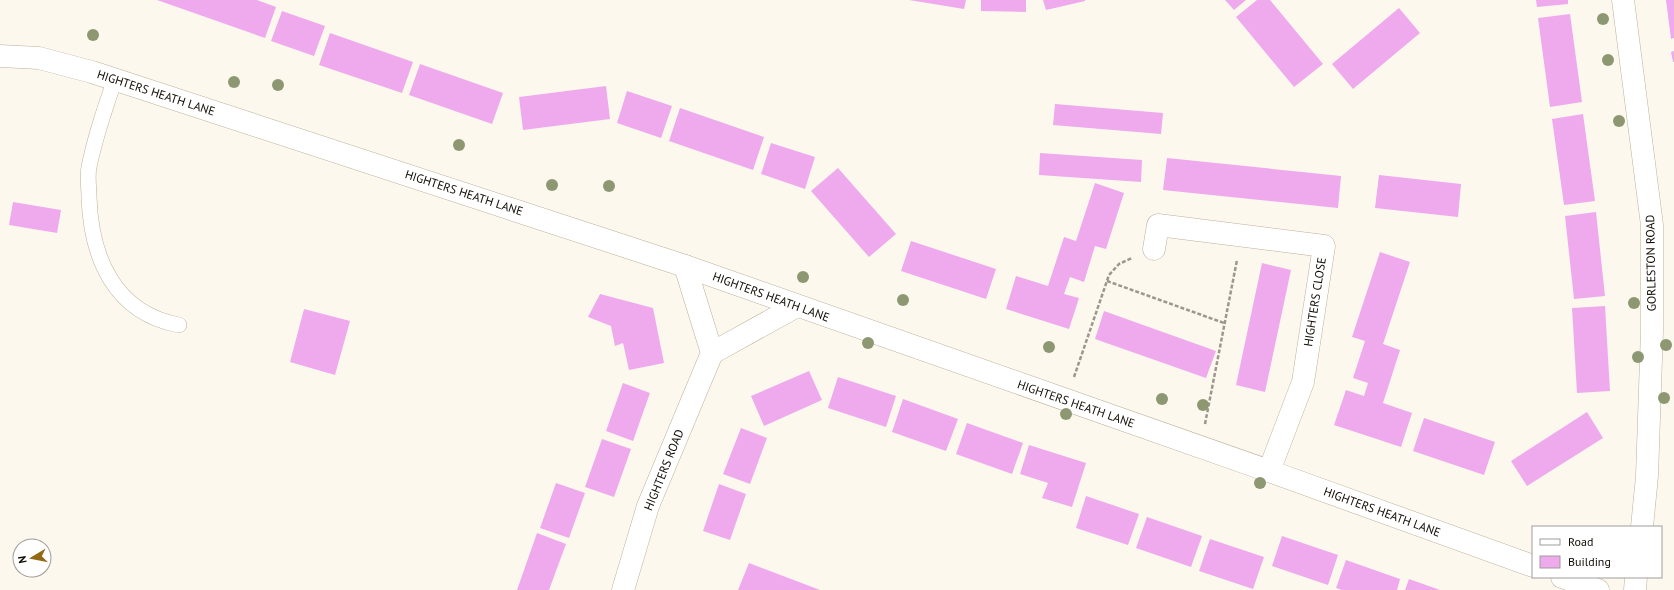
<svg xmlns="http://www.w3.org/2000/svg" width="1674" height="590" viewBox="0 0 1674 590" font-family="'PT Sans',sans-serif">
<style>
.building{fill:#eeaaec}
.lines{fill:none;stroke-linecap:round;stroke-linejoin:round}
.service-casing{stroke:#bdb099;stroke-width:16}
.minor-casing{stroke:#bdb099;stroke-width:23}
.tertiary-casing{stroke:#bdb099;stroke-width:23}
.path{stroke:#9b978e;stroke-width:2.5;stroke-dasharray:4 2;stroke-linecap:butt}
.service{stroke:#fff;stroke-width:15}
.minor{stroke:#fff;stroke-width:22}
.tertiary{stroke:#fff;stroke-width:22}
.tree{fill:#8d9872}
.labels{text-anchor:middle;stroke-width:3.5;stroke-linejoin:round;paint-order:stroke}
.street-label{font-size:12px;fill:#0f0b04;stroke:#fff}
</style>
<rect width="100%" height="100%" fill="#fdf8ee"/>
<g class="building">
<path d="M157 0H257L276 7 265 38Z"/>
<path d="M909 0H966L964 9Z"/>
<path d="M981 0H1026V12L981 11Z"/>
<path d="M1043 0H1085V1L1046 10Z"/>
<path d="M1225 0H1246L1234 10Z"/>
<path d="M1257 0H1270L1323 64 1294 87 1236 17Z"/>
<path d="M1536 0H1568V4L1537 7Z"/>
<path d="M1666 0H1674V38L1671 39Z"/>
<path d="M1399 8 1420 33 1353 89 1332 64Z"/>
<path d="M282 11 325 26 314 56 271 41Z"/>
<path d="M1570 14 1582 102 1550 107 1538 18Z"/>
<path d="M330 33 413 62 402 93 319 65Z"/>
<path d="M1674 51V62H1673L1671 52Z"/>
<path d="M420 64 503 93 492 124 409 95Z"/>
<path d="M606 86 610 119 523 130 519 97Z"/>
<path d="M627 91 672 106 661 138 617 123Z"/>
<path d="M1055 104 1163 113 1161 134 1053 125Z"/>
<path d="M680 108 764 137 753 170 669 141Z"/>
<path d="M1583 114 1595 201 1564 205 1552 119Z"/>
<path d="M771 143 815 157 805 189 761 174Z"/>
<path d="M1040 153 1142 160 1141 182 1039 175Z"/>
<path d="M1167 158 1341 176 1338 208 1163 190Z"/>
<path d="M838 168 896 234 869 257 811 191Z"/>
<path d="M1379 175 1461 184 1458 217 1375 208Z"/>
<path d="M1095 183 1124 193 1106 249 1095 246 1084 282 1070 277 1064 294 1079 298 1069 329 1006 309 1016 276 1048 286 1064 237 1076 241Z"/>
<path d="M13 202 61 210 57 233 9 225Z"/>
<path d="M1596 212 1605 296 1574 299 1565 216Z"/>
<path d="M911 241 996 269 986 299 901 271Z"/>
<path d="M1380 252 1410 262 1383 344 1400 350 1383 403 1412 413 1401 447 1334 425 1346 390 1364 396 1368 383 1353 378 1365 341 1352 337Z"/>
<path d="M1262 263 1291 270 1265 392 1236 385Z"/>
<path d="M600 294 653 308 664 363 629 370 623 343 615 346 611 326 588 317Z"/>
<path d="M1605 306 1610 391 1577 393 1572 308Z"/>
<path d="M304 309 350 321 335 375 290 362Z"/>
<path d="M1104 311 1216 351 1206 378 1095 339Z"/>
<path d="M809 371 822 400 764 426 751 396Z"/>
<path d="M838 377 896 396 886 427 828 408Z"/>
<path d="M623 383 650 393 633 441 606 431Z"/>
<path d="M903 399 958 419 946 451 892 432Z"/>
<path d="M1587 412 1603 438 1527 486 1511 461Z"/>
<path d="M1424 418 1495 442 1484 475 1413 451Z"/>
<path d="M967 423 1023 443 1012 474 956 454Z"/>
<path d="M741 428 767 438 750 484 723 474Z"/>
<path d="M602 439 631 449 614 497 585 487Z"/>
<path d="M1029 445 1086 463 1072 507 1042 498 1048 483 1020 474Z"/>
<path d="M556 483 585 493 569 538 540 528Z"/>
<path d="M719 484 746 494 730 540 703 531Z"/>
<path d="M1086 496 1139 514 1128 545 1076 528Z"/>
<path d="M1147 517 1202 536 1191 567 1136 548Z"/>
<path d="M537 533 566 544 549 590H517Z"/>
<path d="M1282 536 1338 555 1328 585 1272 566Z"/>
<path d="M1210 539 1264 557 1253 589 1199 571Z"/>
<path d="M1346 560 1400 579 1397 590H1342L1336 588Z"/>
<path d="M749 563 820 590H738Z"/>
<path d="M1409 579 1440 590H1405Z"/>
</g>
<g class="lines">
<defs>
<path id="service" d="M115 79C105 108 95 137 89 167 87 176 89 188 89 197 91 257 114 313 179 325"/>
<g id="minor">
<path d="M1623 0 1652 225V330L1647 476 1642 527"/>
<path d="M1154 249 1158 225 1324 246 1303 382 1269 471"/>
<path d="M712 353 797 306"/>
<path d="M623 590 648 506 712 353 685 266"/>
<path d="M1635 590 1636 577"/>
</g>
<g id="tertiary">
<path d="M0 56 39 58 92 72 685 266 1269 471 1533 566"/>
<path d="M1562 577 1598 590"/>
</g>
</defs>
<use href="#service" class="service-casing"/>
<use href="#minor" class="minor-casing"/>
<use href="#tertiary" class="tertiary-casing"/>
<g class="path">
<path d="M1107 281 1224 323"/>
<path d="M1074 377 1109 275 1119 264 1132 258"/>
<path d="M1205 424 1237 260"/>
</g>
<use href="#service" class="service"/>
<use href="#minor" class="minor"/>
<use href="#tertiary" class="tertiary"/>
</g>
<g class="tree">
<circle cx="1603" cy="19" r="6"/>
<circle cx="93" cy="35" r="6"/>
<circle cx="1608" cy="60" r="6"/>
<circle cx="234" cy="82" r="6"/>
<circle cx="278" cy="85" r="6"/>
<circle cx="1619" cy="121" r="6"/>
<circle cx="459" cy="145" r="6"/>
<circle cx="552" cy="185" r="6"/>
<circle cx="609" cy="186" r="6"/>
<circle cx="803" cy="277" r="6"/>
<circle cx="903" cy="300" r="6"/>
<circle cx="1634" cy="303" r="6"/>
<circle cx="868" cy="343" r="6"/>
<circle cx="1666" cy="345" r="6"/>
<circle cx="1049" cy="347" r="6"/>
<circle cx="1638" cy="357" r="6"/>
<circle cx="1664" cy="398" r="6"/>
<circle cx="1162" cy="399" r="6"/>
<circle cx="1203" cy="405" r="6"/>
<circle cx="1066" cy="414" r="6"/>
<circle cx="1260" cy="483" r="6"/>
</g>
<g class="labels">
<g class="street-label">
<text transform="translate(156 93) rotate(18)" y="4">HIGHTERS HEATH LANE</text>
<text transform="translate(464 193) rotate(18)" y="4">HIGHTERS HEATH LANE</text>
<text transform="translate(1651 263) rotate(-91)" y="4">GORLESTON ROAD</text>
<text transform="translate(771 297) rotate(20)" y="4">HIGHTERS HEATH LANE</text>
<text transform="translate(1315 302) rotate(-81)" y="4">HIGHTERS CLOSE</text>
<text transform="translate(1076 404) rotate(19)" y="4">HIGHTERS HEATH LANE</text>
<text transform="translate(664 470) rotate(-68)" y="4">HIGHTERS ROAD</text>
<text transform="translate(1382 512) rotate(20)" y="4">HIGHTERS HEATH LANE</text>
</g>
</g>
<rect x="1532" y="526" width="130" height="52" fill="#ffffff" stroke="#9f9d9b"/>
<rect x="1540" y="539" width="20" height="6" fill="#ffffff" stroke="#9f9d9b"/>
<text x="1568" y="546" font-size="12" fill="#0f0b04">Road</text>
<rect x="1540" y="556" width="20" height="12" fill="#eeaaec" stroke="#9f9d9b"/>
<text x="1568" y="566" font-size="12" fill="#0f0b04">Building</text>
<g transform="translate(32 558) rotate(260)"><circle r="19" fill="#ffffff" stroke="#9f9d9b"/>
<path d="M0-3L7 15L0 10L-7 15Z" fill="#926912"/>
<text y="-6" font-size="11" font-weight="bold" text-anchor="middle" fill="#0f0b04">N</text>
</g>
</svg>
